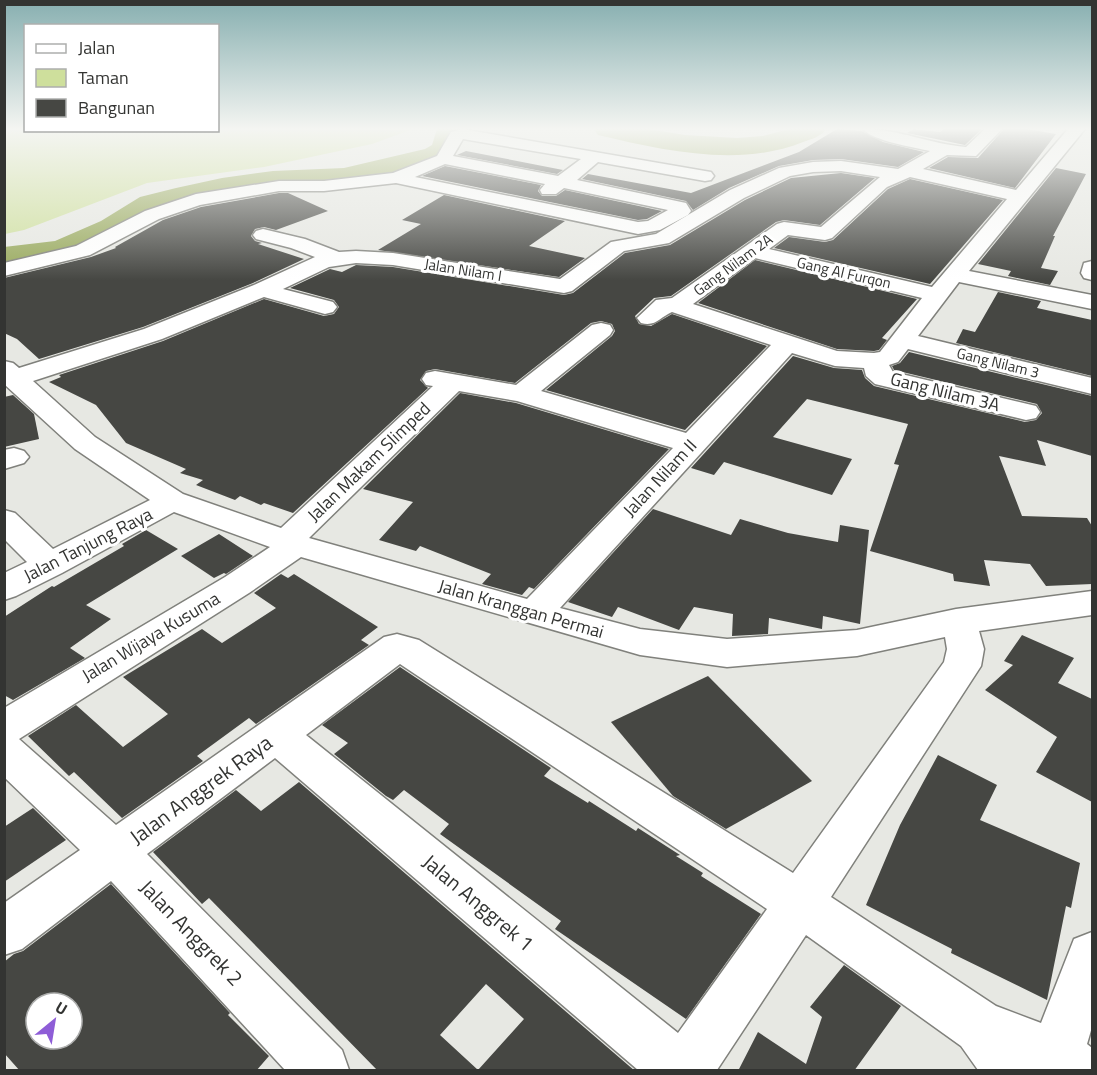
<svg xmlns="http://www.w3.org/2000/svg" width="1097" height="1075" viewBox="0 0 1097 1075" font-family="'Titillium Web',sans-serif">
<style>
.green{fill:#cedf9c}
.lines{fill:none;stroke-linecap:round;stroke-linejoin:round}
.river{fill:#97a85b;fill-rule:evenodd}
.building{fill:#464743;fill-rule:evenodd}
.minor-casing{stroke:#80817c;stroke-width:3}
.minor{fill:#fff;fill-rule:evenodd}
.labels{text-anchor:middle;stroke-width:6;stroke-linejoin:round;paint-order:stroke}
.far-street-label{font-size:15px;fill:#333432;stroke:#fff}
.street-label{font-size:18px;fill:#333432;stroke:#fff}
.near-street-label{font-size:21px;fill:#333432;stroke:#fff}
</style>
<rect width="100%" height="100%" fill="#e7e8e3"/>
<path class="green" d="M5 129 26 130 413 129 372 144 264 167 147 183 24 230 5 234Z"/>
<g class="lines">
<g class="river">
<path d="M437 129H464L459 149 445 161 369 182 344 186 273 189 182 205 162 211 125 235 72 258 4 268V247L55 241 101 221 140 197 176 188 222 178 273 171 344 168 425 149 432 145Z"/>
<path d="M594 129H648L685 135 737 138 763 136 789 129H826C821 137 811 139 803 142 739 168 662 150 598 135Z"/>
</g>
</g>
<g class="building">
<path d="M837 129 862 131 883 142 924 152 898 167 841 159 813 160 779 166 729 188 693 210 686 201 582 179 588 174 691 193 799 152Z"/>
<path d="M913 129 940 132 944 129H982L965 145 907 133Z"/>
<path d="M1004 129H1026L1056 134 1015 188 929 168 948 157 978 158Z"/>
<path d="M466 151 512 160 563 170 557 174 457 155Z"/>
<path d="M445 166 541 185 538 191 542 196H556L565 190 662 211 647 219 638 220 422 176Z"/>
<path d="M1056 168 1086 174 1053 236H1055L1041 268 1058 271 1050 285 1008 276 1011 271 978 264Z"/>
<path d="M841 173 875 178 820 225 784 220 776 222 671 296 654 298 635 316 639 324 651 326 672 314 767 346 685 430 546 390 612 336 615 331 612 324 601 321 591 323 515 383 435 369 426 371 420 380 428 388 293 513 264 503 261 505 240 496 235 500 196 485 203 480 180 473 186 469 126 443 96 405 49 382 61 377 59 375 163 341 264 299 324 316 334 314 339 307 334 300 290 288 330 269 342 272 356 265 393 267 564 295 573 293 625 253 670 245 745 200 791 178Z"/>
<path d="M910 179 1003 200 930 284 774 248 789 237 825 242 833 240 888 189Z"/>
<path d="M279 193H288L328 211 276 230 264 227 255 229 251 236 255 241 262 243 258 244 304 259 253 283 143 327 39 359 17 339 4 333V278L91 257 116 248 115 247 163 220 201 207Z"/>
<path d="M444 195 565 221 529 246 585 258 559 277 378 250 421 224 402 220Z"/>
<path d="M755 260 917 299 882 338 887 340 879 350 874 351 837 349 698 303Z"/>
<path d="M998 292 1041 301 1037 308 1092 320V376L956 343 963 329 975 332Z"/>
<path d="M909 352 1092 396V456L1037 440 1046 466 999 456 1022 516 1087 518 1092 526V584L1046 586 1030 564 984 560 990 586 954 581 953 574 870 551 899 465 894 464 908 424 807 399 773 437 852 459 832 495 724 462 714 475 691 468 793 356 834 368 862 370 865 378 874 386 1025 422 1036 420 1042 413 1037 404 894 370 892 366 900 363Z"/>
<path d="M460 393 516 403 669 449 534 589 529 587 522 595 482 584 491 574 420 546 416 551 379 540 413 502 363 489Z"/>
<path d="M13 395 34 414 39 439 4 447V397Z"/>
<path d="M653 509 731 535 740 519 788 533 838 542 840 525 869 530 860 624 823 616 822 629 769 618 768 634 732 636 733 614 694 607 679 630 618 607 612 617 568 602Z"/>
<path d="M146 530 178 549 86 605 111 619 70 648 85 658 13 700 4 695V617L52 586 54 587 124 546 122 544Z"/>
<path d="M219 534 253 556 226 574 224 573 214 578 181 556Z"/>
<path d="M281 574 288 578 294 574 378 627 361 640 369 645 256 724 249 718 197 756 203 761 122 818 74 772 69 776 28 736 76 705 123 747 168 714 123 677 202 629 222 643 276 608 254 593Z"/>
<path d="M1022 635 1074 658 1058 683 1092 699V802L1036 772 1057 737 985 690 1013 665 1004 661Z"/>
<path d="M400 667 551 768 544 776 588 803 589 801 636 831 638 828 680 855 676 856 703 873 701 876 761 914 686 1019 555 929 561 921 440 834 449 824 404 790 393 800 386 796 334 754 348 743 322 725Z"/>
<path d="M708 676 812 781 726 829 673 796 611 722Z"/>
<path d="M938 755 997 785 980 820 1080 863 1071 908 1066 906 1047 1000 951 953 952 949 866 905 900 825Z"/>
<path d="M299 782 635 1071H378L209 898 202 904 153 852 236 790 261 811ZM486 984 524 1019 478 1070 440 1035Z"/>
<path d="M33 808 66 840 4 882V827Z"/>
<path d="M111 884 230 1013 228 1015 269 1056 256 1071H20L4 1053V962L14 954 23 951ZM36 1003H72V1039H36Z"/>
<path d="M844 965 901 1006 854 1071H738L758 1032 806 1064 822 1017 810 1007Z"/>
</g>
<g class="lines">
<defs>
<g id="minor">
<path d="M462 129 705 171 711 172 714 176 711 180 705 181 598 162 577 180 686 203 691 211 688 215 660 230 638 234 396 183 324 191H279L200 205 159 219 90 255 4 276V263L76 246 145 211 196 194 279 181H324L393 173 437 156 451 132ZM463 139 581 159 558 176 453 156ZM445 164 545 184 540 190 542 194H556L564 188 668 210 648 221 638 222 415 177Z"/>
<path d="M863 129C899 129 930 144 966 147L985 129H1002L976 156 947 155 923 169 1016 190 1068 129H1085L969 271 1092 295V309L959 282 918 336 1092 378V394L908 349 898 362 889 365 893 372 1036 406 1040 412 1036 418 1026 420 875 384 866 376 864 368 835 366 792 353 560 608 640 629 727 639 857 630 956 609 1092 591V615L979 631 984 649 981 666 831 897 996 1006 1041 1023 1074 939 1092 932V1027L1087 1044 1092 1048V1070H978L961 1046 806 935 717 1070H638L275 758 147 854 342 1050 349 1070H285L111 881 22 949 4 955V903L80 850 4 777V708L225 577 270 547 174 512 62 573 16 596 4 600V573L27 562 4 539V510L15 513 53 549 150 500 75 449 4 384V361L13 363 19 368 144 329 254 285 315 257 291 248 256 239 253 235 256 231 263 229 305 239 339 252 356 251 393 253 560 279 611 242 656 234 730 190 779 168 813 162 841 161 898 169 930 151C913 147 873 141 863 129ZM841 171 880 177 821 227 784 222 777 224 672 298 656 300 637 318 641 323C656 327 660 317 672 312L771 345 686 433 541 391 610 335 613 330 610 325 601 323 592 325 516 385 435 371 426 373 422 379 426 385 433 386 281 528 183 494 95 437 33 381 162 339 264 297 325 314 333 312 337 307 333 302 283 289 329 267 356 263 393 265 564 293 572 291 624 251 669 243 744 198 790 176 813 172ZM910 177 1007 199 932 287 769 249 788 235 825 240 832 238 887 187ZM755 258 922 298 880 352 874 353 837 351 693 304ZM459 391 517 401 673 448 527 599 309 538ZM301 557 640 655 727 667 857 656 945 637 947 649 944 662 793 873 419 640 397 634 384 637 116 825 19 739 249 593ZM400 664 767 909 678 1033 306 735Z"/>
<path d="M1092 261V280L1084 278 1081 273 1084 263Z"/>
<path d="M14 448 24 451 29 457 24 463 4 469V450Z"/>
</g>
</defs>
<use href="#minor" class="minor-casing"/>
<use href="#minor" class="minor"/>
</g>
<linearGradient id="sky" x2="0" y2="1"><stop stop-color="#87afb0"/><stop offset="0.46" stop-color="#f4f5f2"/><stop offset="1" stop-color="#f4f5f2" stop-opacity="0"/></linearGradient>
<rect width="1097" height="280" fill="url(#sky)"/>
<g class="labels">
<g class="far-street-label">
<text transform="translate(733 265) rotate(-36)" y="5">Gang Nilam 2A</text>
<text transform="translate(463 270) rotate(9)" y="5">Jalan Nilam I</text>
<text transform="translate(844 273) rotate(13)" y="5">Gang Al Furqon</text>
<text transform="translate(998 363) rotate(14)" y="5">Gang Nilam 3</text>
</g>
<g class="street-label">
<text transform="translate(945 392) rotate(14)" y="6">Gang Nilam 3A</text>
<text transform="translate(369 462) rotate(-44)" y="6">Jalan Makam Slimped</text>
<text transform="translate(660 478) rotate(-47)" y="6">Jalan Nilam II</text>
<text transform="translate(88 545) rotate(-27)" y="6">Jalan Tanjung Raya</text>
<text transform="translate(521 609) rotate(16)" y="6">Jalan Kranggan Permai</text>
<text transform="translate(151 637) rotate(-31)" y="6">Jalan Wijaya Kusuma</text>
</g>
<g class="near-street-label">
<text transform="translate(201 790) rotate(-36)" y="7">Jalan Anggrek Raya</text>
<text transform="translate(478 903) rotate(40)" y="7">Jalan Anggrek 1</text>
<text transform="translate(191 933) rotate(46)" y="7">Jalan Anggrek 2</text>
</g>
</g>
<rect width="1097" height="1075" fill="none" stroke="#333432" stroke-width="12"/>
<rect x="24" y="24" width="195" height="108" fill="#ffffff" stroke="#adaead" stroke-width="1.5"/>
<rect x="36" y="44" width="30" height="9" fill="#ffffff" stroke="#adaead" stroke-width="1.5"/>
<text x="78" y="54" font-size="18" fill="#333432">Jalan</text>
<rect x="36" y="69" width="30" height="18" fill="#cedf9c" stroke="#adaead" stroke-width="1.5"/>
<text x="78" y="84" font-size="18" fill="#333432">Taman</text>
<rect x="36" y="99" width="30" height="18" fill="#464743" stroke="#adaead" stroke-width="1.5"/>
<text x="78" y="114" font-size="18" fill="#333432">Bangunan</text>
<g transform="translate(54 1021) rotate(30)"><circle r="28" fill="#ffffff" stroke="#adaead" stroke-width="1.5"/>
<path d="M0-4.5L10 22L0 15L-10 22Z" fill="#8e5dd7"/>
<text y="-9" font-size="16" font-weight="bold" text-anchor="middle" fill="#333432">U</text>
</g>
</svg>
